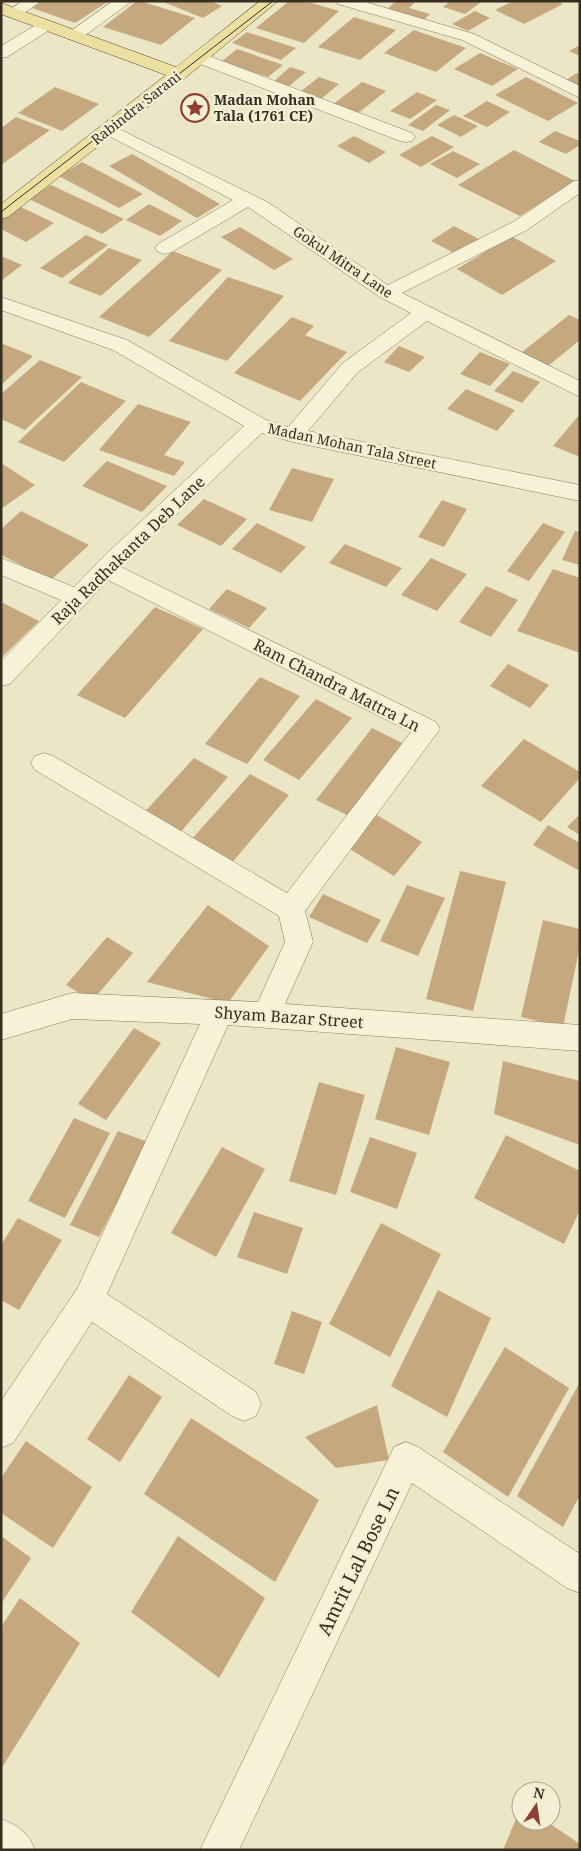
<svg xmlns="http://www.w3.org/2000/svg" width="581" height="1851" viewBox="0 0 581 1851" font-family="'Noto Serif',serif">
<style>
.building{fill:#c6a87f}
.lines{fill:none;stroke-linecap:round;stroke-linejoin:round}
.minor-casing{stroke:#84785d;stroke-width:1}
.major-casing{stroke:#534631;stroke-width:1}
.minor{fill:#f6f2d8;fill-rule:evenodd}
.major{fill:#ebdfa1;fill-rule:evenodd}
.tram{stroke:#362e20;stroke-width:1}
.labels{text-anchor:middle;stroke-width:5;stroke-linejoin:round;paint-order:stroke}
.far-poi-label{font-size:14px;font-weight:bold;fill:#362e20;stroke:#f3efd5;text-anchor:start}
.far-street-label{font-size:14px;fill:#362e20;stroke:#f3efd5}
.street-label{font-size:16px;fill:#362e20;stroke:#f3efd5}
.near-street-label{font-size:19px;fill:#362e20;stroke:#f3efd5}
</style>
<rect width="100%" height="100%" fill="#ebe6c6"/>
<g class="building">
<path d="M42 1H109L75 23 32 8Z"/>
<path d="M137 1H140L195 18 161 45 103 27Z"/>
<path d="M161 1H210L222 6 203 18Z"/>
<path d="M289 1H305L339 11 304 43 256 28Z"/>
<path d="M396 1H416L409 8 430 14 422 22 385 11Z"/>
<path d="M450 1H479L481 2 465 14 443 7Z"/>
<path d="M513 1H556L563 4 524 24 495 10Z"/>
<path d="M475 11 490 18 468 31 452 24Z"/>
<path d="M354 17 396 30 360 60 318 47Z"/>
<path d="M414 30 466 48 436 72 384 53Z"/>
<path d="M247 32 296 48 281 60 232 43Z"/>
<path d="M580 45V56L569 51Z"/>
<path d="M237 49 283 65 268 77 221 62Z"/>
<path d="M480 53 518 69 492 86 454 69Z"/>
<path d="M290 67 306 72 288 87 273 82Z"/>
<path d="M577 73 580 74V87L563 82Z"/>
<path d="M319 77 339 84 321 99 300 92Z"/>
<path d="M526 77 578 103 548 121 495 95Z"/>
<path d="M362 82 386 91 357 114 332 105Z"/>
<path d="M55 87 99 104 62 131 18 113Z"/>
<path d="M417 92 437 100 410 119 390 111Z"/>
<path d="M487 101 510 112 487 127 463 116Z"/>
<path d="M436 105 450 110 423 131 408 125Z"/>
<path d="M454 115 478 126 461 137 437 125Z"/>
<path d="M16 117 50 130 1 165V128Z"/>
<path d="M555 131 580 141V145L566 154 539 142Z"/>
<path d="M354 136 386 152 369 163 337 146Z"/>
<path d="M432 136 454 147 421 167 399 155Z"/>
<path d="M514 150 575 181 520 216 458 185Z"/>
<path d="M453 151 480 164 457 178 430 164Z"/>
<path d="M132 154 220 204 197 218 109 166Z"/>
<path d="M82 162 143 194 119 208 59 176Z"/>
<path d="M51 185 124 219 102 234 29 199Z"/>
<path d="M149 204 182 221 160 236 126 220Z"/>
<path d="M21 207 54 223 26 242 1 229V220Z"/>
<path d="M454 226 481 240 458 255 431 241Z"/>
<path d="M240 227 293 259 274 270 221 237Z"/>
<path d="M86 235 108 245 62 278 40 268Z"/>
<path d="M511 236 556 261 502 295 457 269Z"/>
<path d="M109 248 142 260 101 296 68 283Z"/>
<path d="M173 251 222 270 149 337 99 317Z"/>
<path d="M1 256 22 265 1 281Z"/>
<path d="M228 277 284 296 227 361 169 341Z"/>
<path d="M569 315 580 320V340L548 366 522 352Z"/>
<path d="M292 317 314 326 305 335 347 352 300 401 234 373Z"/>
<path d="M1 343 33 356 1 385Z"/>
<path d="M399 346 425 357 409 372 384 362Z"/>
<path d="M480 352 510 364 490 386 460 374Z"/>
<path d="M40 360 82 377 25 430 1 419V394Z"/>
<path d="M513 371 540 382 522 403 494 391Z"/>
<path d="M81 382 126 401 64 462 18 442Z"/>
<path d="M466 389 515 410 497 431 447 409Z"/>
<path d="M138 404 191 422 164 455 185 462 174 476 99 450Z"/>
<path d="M580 414V457L553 446Z"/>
<path d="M107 461 167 486 142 512 82 486Z"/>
<path d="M1 463 35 485 1 509Z"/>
<path d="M292 468 334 479 312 522 269 510Z"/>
<path d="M204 499 247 519 221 546 177 525Z"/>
<path d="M442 500 467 509 444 547 418 537Z"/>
<path d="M21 511 89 545 51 580 1 555V529Z"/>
<path d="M257 523 306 547 281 573 232 549Z"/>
<path d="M543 523 565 532 529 581 507 571Z"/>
<path d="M575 531 580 532V565L562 560Z"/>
<path d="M345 544 402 568 386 587 329 563Z"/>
<path d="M431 558 467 574 437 611 401 595Z"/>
<path d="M553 569 580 578V653L517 631Z"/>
<path d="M486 586 518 600 491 637 459 622Z"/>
<path d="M227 589 267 608 249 628 209 609Z"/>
<path d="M1 602 39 621 1 658Z"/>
<path d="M155 607 203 629 125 718 77 695Z"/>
<path d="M508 664 549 685 530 708 490 686Z"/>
<path d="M260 677 300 696 247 764 205 744Z"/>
<path d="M316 699 352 718 299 780 263 760Z"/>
<path d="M372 728 404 744 349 816 316 800Z"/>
<path d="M524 739 580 772V778L541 822 481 786Z"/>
<path d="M194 758 228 777 178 835 142 815Z"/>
<path d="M250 774 289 795 230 865 190 841Z"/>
<path d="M372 812 422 842 394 876 343 845Z"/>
<path d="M580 814V835L567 827Z"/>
<path d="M548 825 580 843V867L578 870 533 845Z"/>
<path d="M460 871 506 882 473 1011 426 999Z"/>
<path d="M407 885 445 898 418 956 380 941Z"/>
<path d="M323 894 381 920 367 943 309 917Z"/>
<path d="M208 905 269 946 228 1003 147 982Z"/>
<path d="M543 920 580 929V946L563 1027 521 1017Z"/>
<path d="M107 937 133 953 92 1001 66 985Z"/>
<path d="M134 1028 161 1043 106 1120 78 1104Z"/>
<path d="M396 1047 450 1062 429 1135 375 1119Z"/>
<path d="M503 1061 580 1081V1145L494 1114Z"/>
<path d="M319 1082 365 1095 336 1195 289 1181Z"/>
<path d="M74 1118 110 1133 65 1218 28 1201Z"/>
<path d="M118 1131 148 1142 99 1237 70 1225Z"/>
<path d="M506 1135 580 1171V1210L564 1244 474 1198Z"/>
<path d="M370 1137 417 1153 397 1209 350 1192Z"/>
<path d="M222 1147 265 1169 216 1257 171 1233Z"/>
<path d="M254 1212 303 1228 287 1274 237 1257Z"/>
<path d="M18 1218 62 1240 19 1310 1 1300V1245Z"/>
<path d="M381 1223 441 1254 390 1357 329 1324Z"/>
<path d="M438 1290 491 1318 447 1417 391 1386Z"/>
<path d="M292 1311 322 1322 304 1374 274 1364Z"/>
<path d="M505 1347 569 1388 508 1497 443 1452Z"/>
<path d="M129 1375 162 1397 120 1462 87 1439Z"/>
<path d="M580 1382V1495L563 1527 517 1496Z"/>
<path d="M377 1405 389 1460 336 1468 305 1437Z"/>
<path d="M191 1418 319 1500 275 1582 144 1494Z"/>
<path d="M26 1441 92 1487 53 1548 1 1513V1478Z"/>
<path d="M1 1536 31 1558 1 1604Z"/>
<path d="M178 1536 265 1598 219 1678 131 1612Z"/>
<path d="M20 1598 80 1643 1 1769V1627Z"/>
<path d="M521 1807V1821H546L580 1844V1850H503Z"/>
</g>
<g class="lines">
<defs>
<g id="minor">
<path d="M22 1H41L20 16H8L6 13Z"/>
<path d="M113 1H132L80 39H68L66 36 68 33Z"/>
<path d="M336 1H362L474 34 580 86V98L462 40 338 4Z"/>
<path d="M45 21 51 23 53 26 51 29 7 57 1 58V46L39 23Z"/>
<path d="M201 53 412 133 415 137 412 141 406 142 400 141 195 62 193 58 195 54Z"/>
<path d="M109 124 269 203 388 285 513 222 574 181 580 180V193L527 230 402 293 580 381V397L427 321 357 373 308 431 580 485V501L293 442 262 433 121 567 436 722 440 729 305 911 313 942 285 1004 580 1025V1051L228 1025 107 1294 256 1392 261 1404 256 1416 244 1421 232 1416 92 1322 13 1443 1 1448V1401L77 1289 200 1024 72 1019 1 1040V1014L72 993 258 1002 285 942 279 916 35 770 31 763 35 756 44 753 53 756 287 893 411 732 108 580 10 684 1 686V661L61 600 1 575V558L74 587 105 555 244 426 113 350 1 310V297L127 340 266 420 288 427 343 363 411 313 380 297 248 207 172 252 165 254 158 252 155 248 158 244 233 200 103 133 100 129 103 125Z"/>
<path d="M406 1442 418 1447 580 1554V1593L567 1588 412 1483 239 1850H200L394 1447Z"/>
<path d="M1 1819C19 1826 28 1832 35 1850H1Z"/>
</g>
<path id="major" d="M260 1H278L185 78 8 217 1 219V204L166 75 1 14V3L176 67Z"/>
</defs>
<use href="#minor" class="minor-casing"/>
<use href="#major" class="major-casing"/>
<use href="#minor" class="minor"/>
<use href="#major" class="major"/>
<path class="tram" d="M1 212 273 1"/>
</g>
<defs>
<symbol id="sight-ring" viewBox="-11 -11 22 22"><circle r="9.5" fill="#f3efd5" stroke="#8f4032" stroke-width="1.5"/><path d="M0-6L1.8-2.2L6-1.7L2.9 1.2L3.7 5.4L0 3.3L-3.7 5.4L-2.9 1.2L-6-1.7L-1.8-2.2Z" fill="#8f4032"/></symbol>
</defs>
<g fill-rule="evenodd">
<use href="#sight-ring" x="179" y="92" width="32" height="32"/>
</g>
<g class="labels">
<g class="far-poi-label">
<text x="214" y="105">Madan Mohan<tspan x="214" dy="16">Tala (1761 CE)</tspan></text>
</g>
<g class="far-street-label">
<text transform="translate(136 108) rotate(-38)" y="5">Rabindra Sarani</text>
<text transform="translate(343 262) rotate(34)" y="5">Gokul Mitra Lane</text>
<text transform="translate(352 446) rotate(12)" y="5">Madan Mohan Tala Street</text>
</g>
<g class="street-label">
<text transform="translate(128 550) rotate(-44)" y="6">Raja Radhakanta Deb Lane</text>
<text transform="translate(337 685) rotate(27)" y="6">Ram Chandra Mattra Ln</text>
<text transform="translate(289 1017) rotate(4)" y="6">Shyam Bazar Street</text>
</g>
<g class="near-street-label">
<text transform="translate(358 1561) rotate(-64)" y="7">Amrit Lal Bose Ln</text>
</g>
</g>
<rect width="581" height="1851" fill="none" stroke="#362e20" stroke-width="5"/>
<g transform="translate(536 1806) rotate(13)"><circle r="24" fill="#f3efd5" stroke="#a7a28d"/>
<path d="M0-4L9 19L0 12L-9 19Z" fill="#8f4032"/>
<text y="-8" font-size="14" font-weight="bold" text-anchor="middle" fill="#362e20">N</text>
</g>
</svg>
